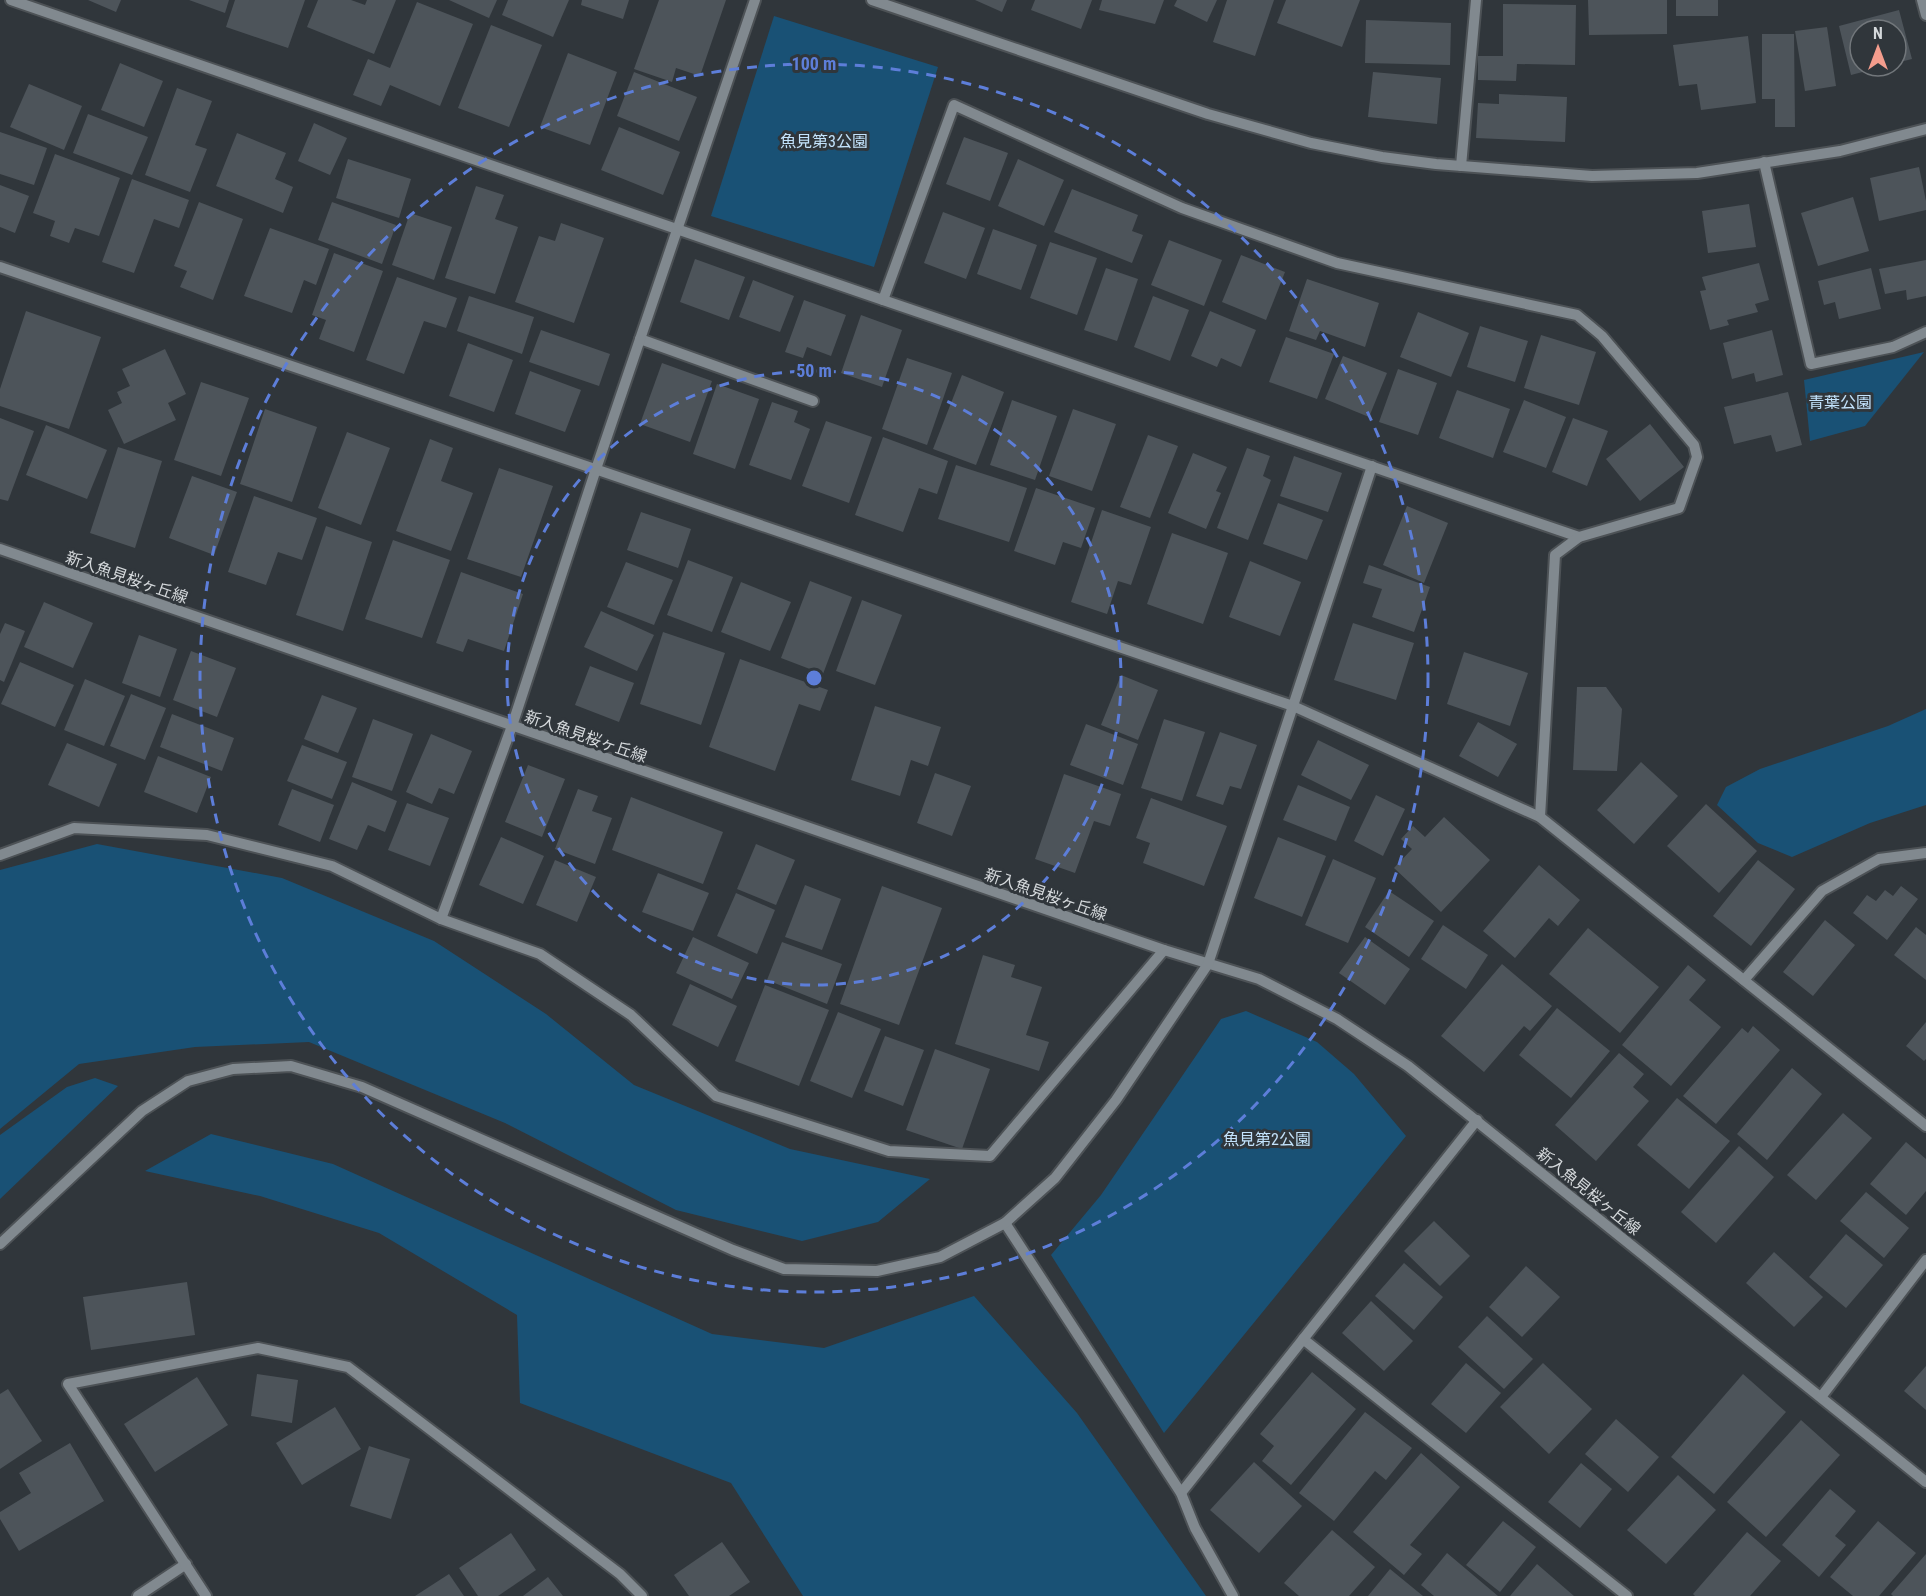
<svg xmlns="http://www.w3.org/2000/svg" width="1926" height="1596" viewBox="0 0 1926 1596" font-family="'Roboto Condensed','Noto Sans JP',sans-serif">
<style>
.green{fill:#195175}
.building{fill:#4d545a}
.lines{fill:none;stroke-linecap:round;stroke-linejoin:round}
.minor-casing{stroke:#4d5256;stroke-width:14}
.minor{stroke:#81898f;stroke-width:10}
.ring{fill:none;stroke:#5d7ed9;stroke-width:3;stroke-dasharray:10 8}
.labels{text-anchor:middle;stroke-width:6;stroke-linejoin:round;paint-order:stroke}
.park-label{font-size:16px;fill:#c3e3fc;stroke:#30363b}
.street-label{font-size:16px;fill:#d4d8db;stroke:#30363b}
.centre{fill:#5d7ed9;stroke:#30363b;stroke-width:3}
.ring-label{font-size:18px;text-anchor:middle;font-weight:bold;fill:#5d7ed9;stroke:#30363b;stroke-width:6;stroke-linejoin:round;paint-order:stroke}
</style>
<rect width="100%" height="100%" fill="#30363b"/>
<g class="green">
<path d="M774 16 938 67 874 267 711 216Z"/>
<path d="M1924 352 1865 426 1810 441 1804 380Z"/>
<path d="M1926 709V805L1870 823 1792 857 1758 843 1717 805 1726 787 1760 769 1888 726Z"/>
<path d="M97 844 282 878 434 941 546 1014 634 1085 790 1149 930 1179 878 1222 802 1241 676 1210 505 1123 309 1042 195 1047 79 1064 0 1129V870Z"/>
<path d="M1246 1011 1317 1042 1354 1074 1406 1136 1164 1433 1051 1255 1101 1195 1221 1019Z"/>
<path d="M95 1078 118 1086 0 1199V1135L67 1087Z"/>
<path d="M211 1134 333 1164 712 1334 824 1348 974 1296 1077 1413 1206 1596H803L731 1483 520 1403 517 1315 379 1233 260 1196 145 1171Z"/>
</g>
<g class="building">
<path d="M88 0H121L116 12Z"/>
<path d="M189 0H229L225 13Z"/>
<path d="M235 0H305L288 48 226 27Z"/>
<path d="M318 0H351L365 5 367 0H396L374 54 307 27Z"/>
<path d="M449 0H497L489 18Z"/>
<path d="M508 0H569L553 37 502 15Z"/>
<path d="M582 0H629L623 19 581 5Z"/>
<path d="M659 0H726L700 76 676 68 672 82 634 69Z"/>
<path d="M975 0H1007L1002 12Z"/>
<path d="M1035 0H1092L1081 29 1031 10Z"/>
<path d="M1102 0H1164L1155 24 1099 10Z"/>
<path d="M1177 0H1217L1207 22 1174 6Z"/>
<path d="M1227 0H1274L1255 56 1213 42Z"/>
<path d="M1286 0H1360L1342 47 1277 23Z"/>
<path d="M1588 0H1667V34L1589 35Z"/>
<rect x="1676" y="0" width="42" height="16"/>
<path d="M417 2 473 24 440 106 390 85 381 106 353 95 368 59 390 68Z"/>
<path d="M1503 4 1576 5 1575 65 1517 64 1516 81 1478 80V56H1503Z"/>
<path d="M1899 10 1912 59 1896 63V30H1860V66L1882 67 1851 75 1839 26Z"/>
<path d="M1366 20 1451 23 1450 65 1365 63Z"/>
<path d="M491 25 542 45 509 127 458 108Z"/>
<path d="M1827 27 1836 86 1805 91 1795 31Z"/>
<path d="M1762 34H1794L1795 127H1775V99H1762Z"/>
<path d="M1748 36 1756 103 1701 110 1697 84 1679 86 1673 45Z"/>
<path d="M568 53 617 72 590 145 540 127Z"/>
<path d="M120 63 163 81 144 127 101 110Z"/>
<path d="M634 72 697 97 679 141 617 116Z"/>
<path d="M1373 72 1441 78 1437 124 1368 117Z"/>
<path d="M29 84 82 106 64 150 10 127Z"/>
<path d="M177 88 212 101 195 145 207 149 190 192 145 175Z"/>
<path d="M1499 94 1567 97 1565 142 1476 138 1478 103 1499 104Z"/>
<path d="M88 114 148 137 132 175 73 153Z"/>
<path d="M314 123 347 138 330 175 298 161Z"/>
<path d="M619 127 680 152 663 195 601 170Z"/>
<path d="M0 132 47 148 34 185 0 174Z"/>
<path d="M237 133 286 153 275 179 293 187 283 213 216 186Z"/>
<path d="M964 137 1008 153 990 201 946 184Z"/>
<path d="M55 154 120 178 99 236 75 228 69 243 50 236 55 221 33 213Z"/>
<path d="M348 159 411 179 399 218 336 198Z"/>
<path d="M1018 159 1064 180 1044 226 998 206Z"/>
<path d="M1919 167 1926 201V210L1879 221 1870 178Z"/>
<path d="M132 179 189 200 179 228 154 219 134 273 102 262Z"/>
<path d="M0 185 29 196 15 233 0 227Z"/>
<path d="M476 186 504 195 495 219 518 227 495 294 445 278Z"/>
<path d="M1072 189 1138 215 1132 231 1143 235 1132 263 1054 232Z"/>
<path d="M1853 197 1869 251 1818 266 1801 213Z"/>
<path d="M199 202 243 219 213 300 180 287 187 271 174 266Z"/>
<path d="M332 202 396 225 382 264 318 240Z"/>
<path d="M1749 204 1756 247 1708 253 1702 211Z"/>
<path d="M943 212 985 228 966 279 924 263Z"/>
<path d="M410 213 452 227 434 280 392 265Z"/>
<path d="M561 223 604 238 574 323 515 302 539 236 555 241Z"/>
<path d="M270 228 329 249 316 285 304 280 292 313 244 296Z"/>
<path d="M993 229 1037 245 1021 290 977 274Z"/>
<path d="M1169 240 1222 260 1204 306 1151 285Z"/>
<path d="M1050 242 1097 258 1077 315 1030 298Z"/>
<path d="M334 253 383 271 354 352 319 339 326 320 312 315Z"/>
<path d="M1241 255 1285 272 1266 320 1222 302Z"/>
<path d="M695 259 745 277 729 320 680 302Z"/>
<path d="M1926 260V296L1907 300 1906 290 1885 294 1879 269Z"/>
<path d="M1759 263 1769 300 1755 304 1758 312 1727 320 1729 325 1710 330 1700 291 1706 290 1702 277Z"/>
<path d="M1106 268 1138 279 1117 341 1084 330Z"/>
<path d="M1871 268 1881 309 1839 319 1835 302 1824 305 1818 281Z"/>
<path d="M397 277 457 298 446 328 424 321 404 374 366 360Z"/>
<path d="M1307 279 1379 303 1365 347 1320 331 1316 340 1289 331Z"/>
<path d="M753 280 794 296 780 332 739 317Z"/>
<path d="M469 296 534 317 522 354 457 331Z"/>
<path d="M1153 296 1189 310 1170 361 1134 347Z"/>
<path d="M804 300 846 315 831 356 807 347 803 358 785 352Z"/>
<path d="M26 311 101 337 69 429 0 406V389Z"/>
<path d="M1210 311 1256 330 1241 367 1221 358 1217 367 1191 356Z"/>
<path d="M1418 312 1469 333 1451 377 1400 357Z"/>
<path d="M861 315 902 330 882 387 841 373Z"/>
<path d="M1480 326 1528 341 1515 382 1467 367Z"/>
<path d="M541 330 610 354 599 386 529 362Z"/>
<path d="M1772 330 1783 375 1756 382 1754 373 1732 379 1723 343Z"/>
<path d="M1541 335 1596 352 1579 405 1524 388Z"/>
<path d="M1286 337 1334 354 1317 399 1269 382Z"/>
<path d="M468 343 513 360 494 412 449 396Z"/>
<path d="M165 349 186 394 168 403 176 420 124 444 108 410 122 403 117 392 130 386 122 369Z"/>
<path d="M1343 356 1387 373 1369 417 1325 399Z"/>
<path d="M907 358 952 373 927 445 882 429Z"/>
<path d="M662 363 712 381 690 442 640 424Z"/>
<path d="M1398 369 1437 383 1418 435 1379 422Z"/>
<path d="M530 371 581 390 565 432 515 414Z"/>
<path d="M962 375 1004 392 976 465 933 449Z"/>
<path d="M201 382 249 398 221 476 174 460Z"/>
<path d="M717 384 759 399 735 469 693 454Z"/>
<path d="M1457 390 1510 409 1493 458 1439 438Z"/>
<path d="M1788 392 1802 445 1776 452 1771 435 1734 444 1724 407Z"/>
<path d="M1012 400 1057 416 1035 480 990 465Z"/>
<path d="M1524 400 1566 417 1546 468 1503 452Z"/>
<path d="M772 402 798 411 794 422 810 429 791 480 749 465Z"/>
<path d="M265 409 317 427 292 502 240 484Z"/>
<path d="M1073 409 1116 424 1092 491 1049 476Z"/>
<path d="M0 418 34 431 8 501 0 499Z"/>
<path d="M1573 418 1608 431 1587 486 1552 472Z"/>
<path d="M826 421 872 437 849 503 802 486Z"/>
<path d="M1650 424 1684 467 1640 501 1606 459Z"/>
<path d="M46 425 107 450 87 499 26 475Z"/>
<path d="M347 432 390 448 361 525 318 508Z"/>
<path d="M1148 435 1178 446 1150 518 1120 507Z"/>
<path d="M883 437 948 461 937 494 919 488 903 532 855 515Z"/>
<path d="M430 439 453 448 441 481 473 493 451 551 396 531Z"/>
<path d="M118 447 162 461 135 548 90 533Z"/>
<path d="M1247 448 1270 456 1263 476 1271 480 1248 540 1217 528Z"/>
<path d="M1193 453 1227 467 1216 491 1221 493 1206 529 1168 513Z"/>
<path d="M1294 456 1342 473 1328 512 1280 496Z"/>
<path d="M956 465 1027 488 1009 542 938 519Z"/>
<path d="M499 468 553 486 521 577 467 559Z"/>
<path d="M192 476 237 492 214 555 169 538Z"/>
<path d="M1036 488 1095 508 1081 548 1063 542 1055 565 1014 551Z"/>
<path d="M254 496 317 518 302 560 278 552 266 585 228 572Z"/>
<path d="M1278 503 1323 520 1307 560 1263 544Z"/>
<path d="M1407 506 1448 523 1424 583 1383 565Z"/>
<path d="M1102 510 1151 527 1131 585 1118 581 1107 614 1071 602Z"/>
<path d="M641 512 691 529 678 568 627 550Z"/>
<path d="M326 526 372 542 343 631 296 615Z"/>
<path d="M1172 533 1228 553 1203 624 1147 604Z"/>
<path d="M393 540 450 560 422 638 365 619Z"/>
<path d="M688 560 733 577 712 632 667 615Z"/>
<path d="M1250 561 1301 582 1280 636 1229 617Z"/>
<path d="M626 562 673 580 654 625 607 607Z"/>
<path d="M1369 565 1430 587 1414 632 1372 617 1382 589 1363 583Z"/>
<path d="M461 572 523 594 504 651 468 639 463 652 436 643Z"/>
<path d="M810 581 852 597 823 674 781 658Z"/>
<path d="M741 582 791 602 770 651 721 632Z"/>
<path d="M862 600 902 615 875 685 836 671Z"/>
<path d="M44 602 93 623 73 668 24 647Z"/>
<path d="M601 611 654 635 637 671 584 647Z"/>
<path d="M5 623 25 631 4 682 0 680V634Z"/>
<path d="M1353 623 1414 643 1396 700 1334 680Z"/>
<path d="M663 632 725 653 701 725 640 704Z"/>
<path d="M139 635 177 649 160 697 122 683Z"/>
<path d="M191 651 236 668 217 717 173 700Z"/>
<path d="M1464 652 1528 673 1510 726 1447 704Z"/>
<path d="M740 659 828 690 820 711 799 704 775 771 709 747Z"/>
<path d="M20 662 74 685 55 727 1 704Z"/>
<path d="M590 666 634 683 619 722 575 705Z"/>
<path d="M1121 675 1158 690 1138 740 1101 725Z"/>
<path d="M85 679 125 696 104 746 64 730Z"/>
<path d="M1577 687H1606L1622 709 1617 771 1573 770Z"/>
<path d="M131 694 166 708 145 760 110 746Z"/>
<path d="M322 695 357 708 338 753 304 739Z"/>
<path d="M875 706 941 727 928 766 911 760 900 796 851 780Z"/>
<path d="M172 714 234 738 222 771 160 747Z"/>
<path d="M373 719 413 734 392 791 352 777Z"/>
<path d="M1164 719 1205 732 1182 801 1141 788Z"/>
<path d="M1478 722 1517 744 1498 777 1459 756Z"/>
<path d="M1086 724 1138 744 1123 785 1070 765Z"/>
<path d="M1220 732 1257 745 1241 789 1230 786 1223 805 1196 796Z"/>
<path d="M431 734 472 751 454 794 439 788 432 804 406 792Z"/>
<path d="M1318 740 1369 765 1351 800 1301 775Z"/>
<path d="M67 743 117 764 99 807 48 785Z"/>
<path d="M302 745 347 762 332 799 287 781Z"/>
<path d="M158 756 211 777 197 813 144 792Z"/>
<path d="M1641 762 1678 796 1634 844 1597 810Z"/>
<path d="M528 765 565 779 542 837 505 822Z"/>
<path d="M935 773 971 786 952 836 917 823Z"/>
<path d="M1064 774 1121 794 1110 826 1094 821 1075 873 1035 859Z"/>
<path d="M352 782 397 801 385 832 368 825 357 850 329 839Z"/>
<path d="M1298 785 1350 807 1336 841 1283 820Z"/>
<path d="M292 789 334 805 320 842 278 825Z"/>
<path d="M578 789 598 796 592 811 612 818 595 864 555 849Z"/>
<path d="M1376 795 1405 809 1383 856 1354 841Z"/>
<path d="M631 797 723 832 703 884 612 850Z"/>
<path d="M1151 798 1227 826 1204 886 1143 863 1150 843 1136 838Z"/>
<path d="M407 803 449 818 430 866 388 850Z"/>
<path d="M1706 804 1757 851 1719 893 1667 846Z"/>
<path d="M1444 817 1490 860 1441 912 1394 868 1412 849 1401 839 1413 826 1425 837Z"/>
<path d="M501 837 544 856 523 904 479 885Z"/>
<path d="M1278 837 1326 856 1302 917 1254 898Z"/>
<path d="M756 844 795 860 776 905 737 889Z"/>
<path d="M1333 859 1376 878 1348 943 1305 925Z"/>
<path d="M555 860 596 877 577 922 536 905Z"/>
<path d="M1758 860 1795 889 1751 946 1713 916Z"/>
<path d="M1539 865 1580 900 1558 926 1549 918 1515 958 1483 931Z"/>
<path d="M658 873 709 893 693 931 642 912Z"/>
<path d="M805 885 841 899 822 950 785 937Z"/>
<path d="M882 886 942 908 899 1025 840 1004Z"/>
<path d="M1901 886 1918 899 1887 940 1853 913 1867 895 1876 901 1885 890 1893 896Z"/>
<path d="M1389 891 1434 921 1409 957 1365 927Z"/>
<path d="M736 893 775 910 757 954 717 936Z"/>
<path d="M1825 920 1855 945 1813 996 1783 972Z"/>
<path d="M1443 925 1488 955 1466 989 1421 959Z"/>
<path d="M1916 927 1926 935V980L1894 955Z"/>
<path d="M1588 928 1659 987 1620 1033 1549 974Z"/>
<path d="M693 937 749 963 732 999 676 973Z"/>
<path d="M1365 937 1410 969 1385 1005 1339 973Z"/>
<path d="M782 942 842 964 827 1004 767 980Z"/>
<path d="M983 955 1015 965 1011 977 1042 987 1026 1035 1049 1042 1039 1071 955 1044Z"/>
<path d="M1502 964 1552 1006 1530 1031 1524 1026 1484 1072 1441 1036Z"/>
<path d="M1688 965 1706 980 1689 1000 1721 1027 1671 1086 1622 1045Z"/>
<path d="M690 984 737 1006 718 1047 672 1025Z"/>
<path d="M765 985 829 1010 799 1086 735 1061Z"/>
<path d="M1557 1008 1610 1051 1571 1098 1519 1055Z"/>
<path d="M838 1012 881 1029 852 1098 810 1081Z"/>
<path d="M1926 1022V1059L1924 1061 1906 1046Z"/>
<path d="M1753 1026 1780 1050 1716 1124 1683 1096 1742 1028 1748 1033Z"/>
<path d="M885 1036 924 1050 903 1106 864 1091Z"/>
<path d="M935 1049 990 1069 962 1149 906 1130Z"/>
<path d="M1619 1053 1644 1074 1633 1087 1649 1101 1596 1161 1555 1125Z"/>
<path d="M1792 1068 1822 1094 1767 1160 1737 1134Z"/>
<path d="M1677 1098 1730 1141 1689 1189 1637 1145Z"/>
<path d="M1843 1113 1872 1138 1816 1200 1787 1175Z"/>
<path d="M1906 1142 1926 1159V1191L1906 1215 1870 1184Z"/>
<path d="M1739 1146 1774 1177 1716 1243 1681 1212Z"/>
<path d="M1866 1192 1909 1228 1884 1258 1840 1221Z"/>
<path d="M1434 1221 1470 1256 1440 1286 1404 1251Z"/>
<path d="M1846 1234 1883 1265 1846 1308 1809 1277Z"/>
<path d="M1774 1252 1823 1297 1794 1327 1746 1283Z"/>
<path d="M1404 1263 1443 1297 1414 1330 1375 1296Z"/>
<path d="M1526 1266 1560 1297 1522 1337 1489 1307Z"/>
<path d="M187 1282 195 1335 91 1350 83 1297Z"/>
<path d="M1371 1301 1413 1341 1384 1371 1342 1333Z"/>
<path d="M1487 1316 1533 1359 1504 1389 1458 1347Z"/>
<path d="M1466 1363 1501 1393 1466 1433 1431 1404Z"/>
<path d="M1543 1363 1592 1409 1549 1454 1500 1407Z"/>
<path d="M1926 1366V1410L1904 1391Z"/>
<path d="M1312 1372 1356 1409 1291 1485 1262 1461 1274 1446 1260 1434Z"/>
<path d="M257 1374 298 1380 292 1423 251 1416Z"/>
<path d="M1743 1374 1786 1412 1714 1494 1671 1457Z"/>
<path d="M197 1377 228 1425 155 1472 124 1424Z"/>
<path d="M8 1389 42 1441 0 1469V1394Z"/>
<path d="M335 1407 361 1449 302 1485 276 1443Z"/>
<path d="M1365 1412 1412 1448 1386 1480 1375 1471 1334 1521 1299 1493Z"/>
<path d="M1616 1419 1659 1457 1628 1492 1585 1454Z"/>
<path d="M1801 1420 1840 1455 1766 1537 1727 1502Z"/>
<path d="M70 1443 104 1501 19 1551 0 1519V1512L31 1493 19 1473Z"/>
<path d="M369 1446 410 1459 391 1519 350 1506Z"/>
<path d="M1421 1453 1460 1487 1410 1545 1422 1554 1404 1575 1353 1532Z"/>
<path d="M1254 1462 1302 1506 1259 1553 1210 1510Z"/>
<path d="M1581 1463 1612 1489 1580 1528 1548 1502Z"/>
<path d="M1678 1475 1716 1510 1666 1564 1627 1530Z"/>
<path d="M1830 1489 1856 1511 1835 1536 1846 1545 1819 1577 1782 1545Z"/>
<path d="M1503 1521 1536 1547 1500 1592 1466 1565Z"/>
<path d="M1878 1521 1916 1553 1879 1596H1853L1830 1577Z"/>
<path d="M1332 1530 1375 1567 1349 1596H1299L1284 1583Z"/>
<path d="M1747 1532 1781 1561 1750 1596H1695L1693 1594Z"/>
<path d="M511 1533 536 1570 498 1596H478L459 1568Z"/>
<path d="M722 1542 750 1582 729 1596H689L674 1575Z"/>
<path d="M1447 1553 1498 1596H1434L1421 1585Z"/>
<path d="M1926 1554V1596H1893L1891 1594Z"/>
<path d="M1537 1564 1574 1596H1510Z"/>
<path d="M1390 1569 1423 1596H1368Z"/>
<path d="M449 1574 464 1596H415Z"/>
<path d="M548 1577 563 1596H523Z"/>
</g>
<g class="lines">
<defs>
<g id="minor">
<path d="M11 0 883 300 1579 537"/>
<path d="M872 0 1208 114 1311 143 1382 157 1436 164 1592 176 1697 173 1840 151 1926 129"/>
<path d="M1922 0 1926 15"/>
<path d="M1764 162 1811 364 1893 347 1926 332"/>
<path d="M1461 166 1476 0"/>
<path d="M0 267 1293 706 1540 817 1926 1126"/>
<path d="M883 300 954 105 1182 208 1337 263 1577 315 1602 336 1694 445 1697 457 1679 508 1579 537 1555 555 1540 817"/>
<path d="M640 339 813 401"/>
<path d="M0 549 1164 950 1259 979 1337 1019 1408 1066 1926 1482"/>
<path d="M0 855 74 828 207 835 332 866 441 919 540 954 631 1015 716 1096 889 1151 990 1156 1164 950"/>
<path d="M441 919 512 726 596 469 755 0"/>
<path d="M1744 980 1822 891 1879 859 1926 853"/>
<path d="M1005 1223 1181 1493 1195 1528 1233 1596"/>
<path d="M0 1244 142 1111 188 1081 233 1069 291 1066 362 1087 733 1250 784 1269 877 1271 940 1257 1005 1223 1055 1178 1116 1100 1208 964 1372 466"/>
<path d="M1303 1339 1627 1596"/>
<path d="M1821 1397 1926 1260"/>
<path d="M1181 1493 1477 1120"/>
<path d="M138 1596 186 1564"/>
<path d="M206 1596 68 1384 258 1348 348 1367 620 1574 642 1596"/>
</g>
</defs>
<use href="#minor" class="minor-casing"/>
<use href="#minor" class="minor"/>
</g>
<g class="ring">
<circle cx="814" cy="678" r="307"/>
<circle cx="814" cy="678" r="614"/>
</g>
<g class="labels">
<g class="park-label">
<text x="824" y="147">魚見第3公園</text>
<text x="1840" y="408">青葉公園</text>
<text x="1267" y="1145">魚見第2公園</text>
</g>
<g class="street-label">
<text transform="translate(127 577) rotate(19)" y="6">新入魚見桜ヶ丘線</text>
<text transform="translate(586 736) rotate(19)" y="6">新入魚見桜ヶ丘線</text>
<text transform="translate(1046 894) rotate(19)" y="6">新入魚見桜ヶ丘線</text>
<text transform="translate(1589 1191) rotate(39)" y="6">新入魚見桜ヶ丘線</text>
</g>
</g>
<circle cx="814" cy="678" r="9" class="centre"/>
<g class="ring-label">
<text x="814" y="70">100 m</text>
<text x="814" y="377">50 m</text>
</g>
<g transform="translate(1878 48)"><circle r="28" fill="#30363b" stroke="#72777b" stroke-width="1.5"/>
<path d="M0-4.5L10 22L0 15L-10 22Z" fill="#f49d8d"/>
<text y="-9" font-size="16" font-weight="bold" text-anchor="middle" fill="#d4d8db">N</text>
</g>
</svg>
